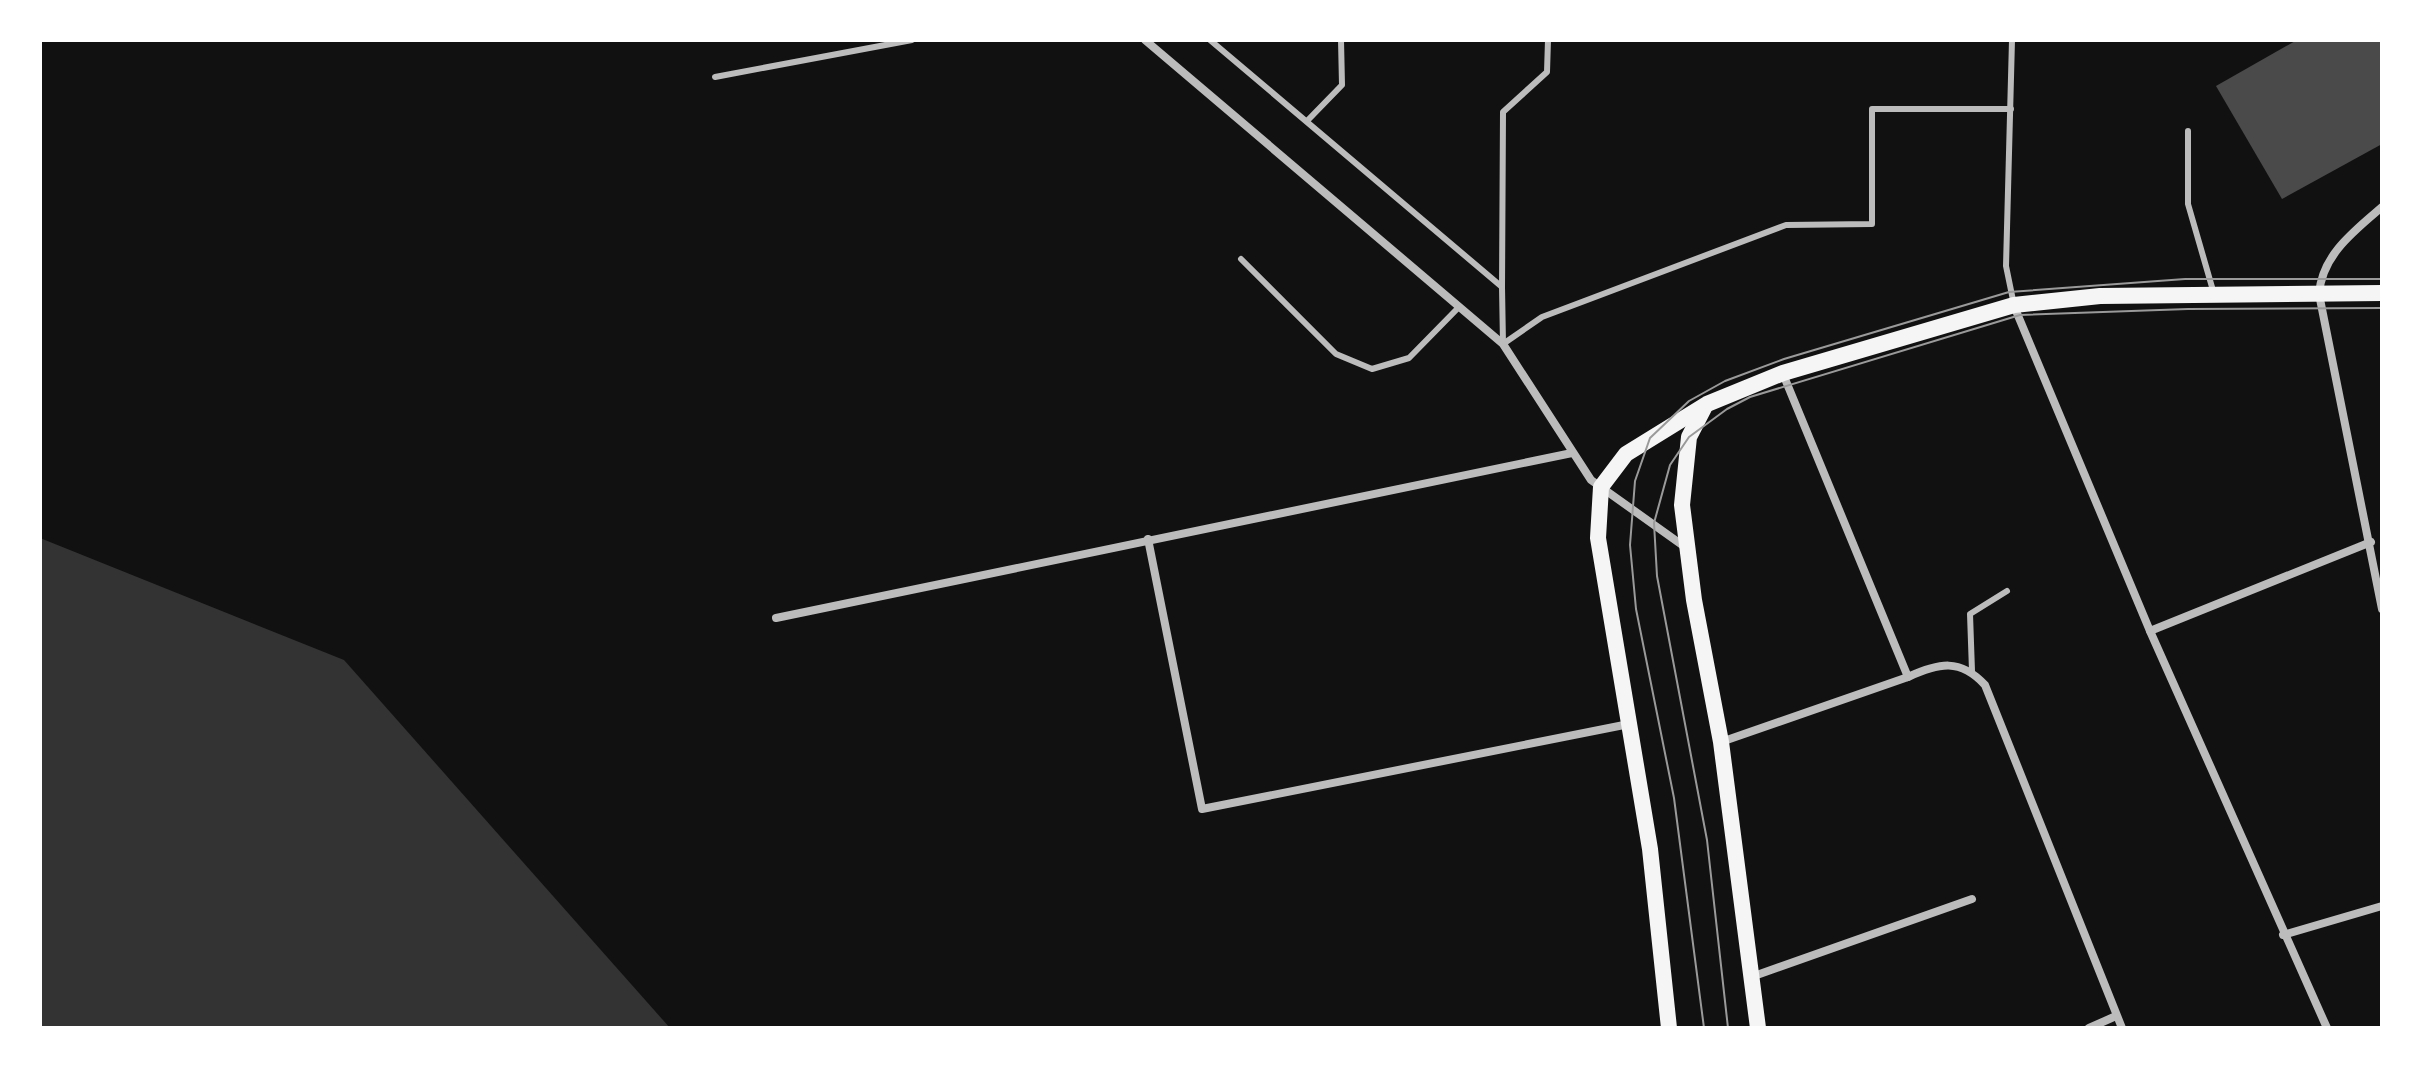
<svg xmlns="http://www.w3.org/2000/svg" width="2422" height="1068" viewBox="0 0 2422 1068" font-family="Commissioner,sans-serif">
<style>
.water{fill:#333}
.building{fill:#4a4a4a}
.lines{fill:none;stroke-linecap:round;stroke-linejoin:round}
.service{stroke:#bcbcbc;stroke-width:6}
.minor{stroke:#bcbcbc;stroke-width:8}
.secondary{stroke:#f5f5f5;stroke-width:16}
.tram{stroke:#9a9a9a;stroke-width:2}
</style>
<rect width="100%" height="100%" fill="#111"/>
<path class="water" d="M40 538 344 660 670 1028H40Z"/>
<path class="building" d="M2297 40H2382V144L2282 199 2216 86Z"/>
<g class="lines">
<g class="service">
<path d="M1210 40 1502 287 1503 344"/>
<path d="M2012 40 2006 266 2014 305"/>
<path d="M715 77 912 40"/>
<path d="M1308 120 1342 85 1341 40"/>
<path d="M2188 131V204L2214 294"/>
<path d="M1241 259 1336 354 1372 369 1409 358 1459 307"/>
<path d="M1502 287 1503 112 1547 72 1548 40"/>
<path d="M1503 344 1542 317 1786 225 1872 224V109H2011"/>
<path d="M1972 671 1970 614 2007 591"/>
</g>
<g class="minor">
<path d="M1145 40 1503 344 1591 480 1685 547"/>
<path d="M2382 207C2354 231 2322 255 2319 294L2382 609"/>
<path d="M2014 306 2150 631 2327 1028"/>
<path d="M1783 374 1908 677C1939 663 1960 658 1985 685L2122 1028"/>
<path d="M1148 539 1202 809 1629 724"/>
<path d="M776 618 1572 453"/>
<path d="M2150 631 2371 542"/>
<path d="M1721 742 1908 677"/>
<path d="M2283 935 2382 906"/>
<path d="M1754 976 1972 899"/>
<path d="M2089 1028 2116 1016"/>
</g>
<g class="secondary">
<path d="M1704 408 1689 437 1682 505 1694 600 1721 742 1758 1028"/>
<path d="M1669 1028 1650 849 1598 538 1601 487 1626 454 1707 404 1783 373 2014 305 2100 296 2382 293"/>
</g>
<g class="tram">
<path d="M1704 1028 1674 798 1636 609 1630 545 1635 481 1650 438 1689 401 1725 381 1784 359 2009 292 2185 279H2382"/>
<path d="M1728 1028 1707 840 1657 576 1654 523 1670 465 1689 437 1727 409 1750 397 2020 315 2188 309 2382 308"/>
</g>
</g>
<rect width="2422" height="1068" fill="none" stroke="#ffffff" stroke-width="84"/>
</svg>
